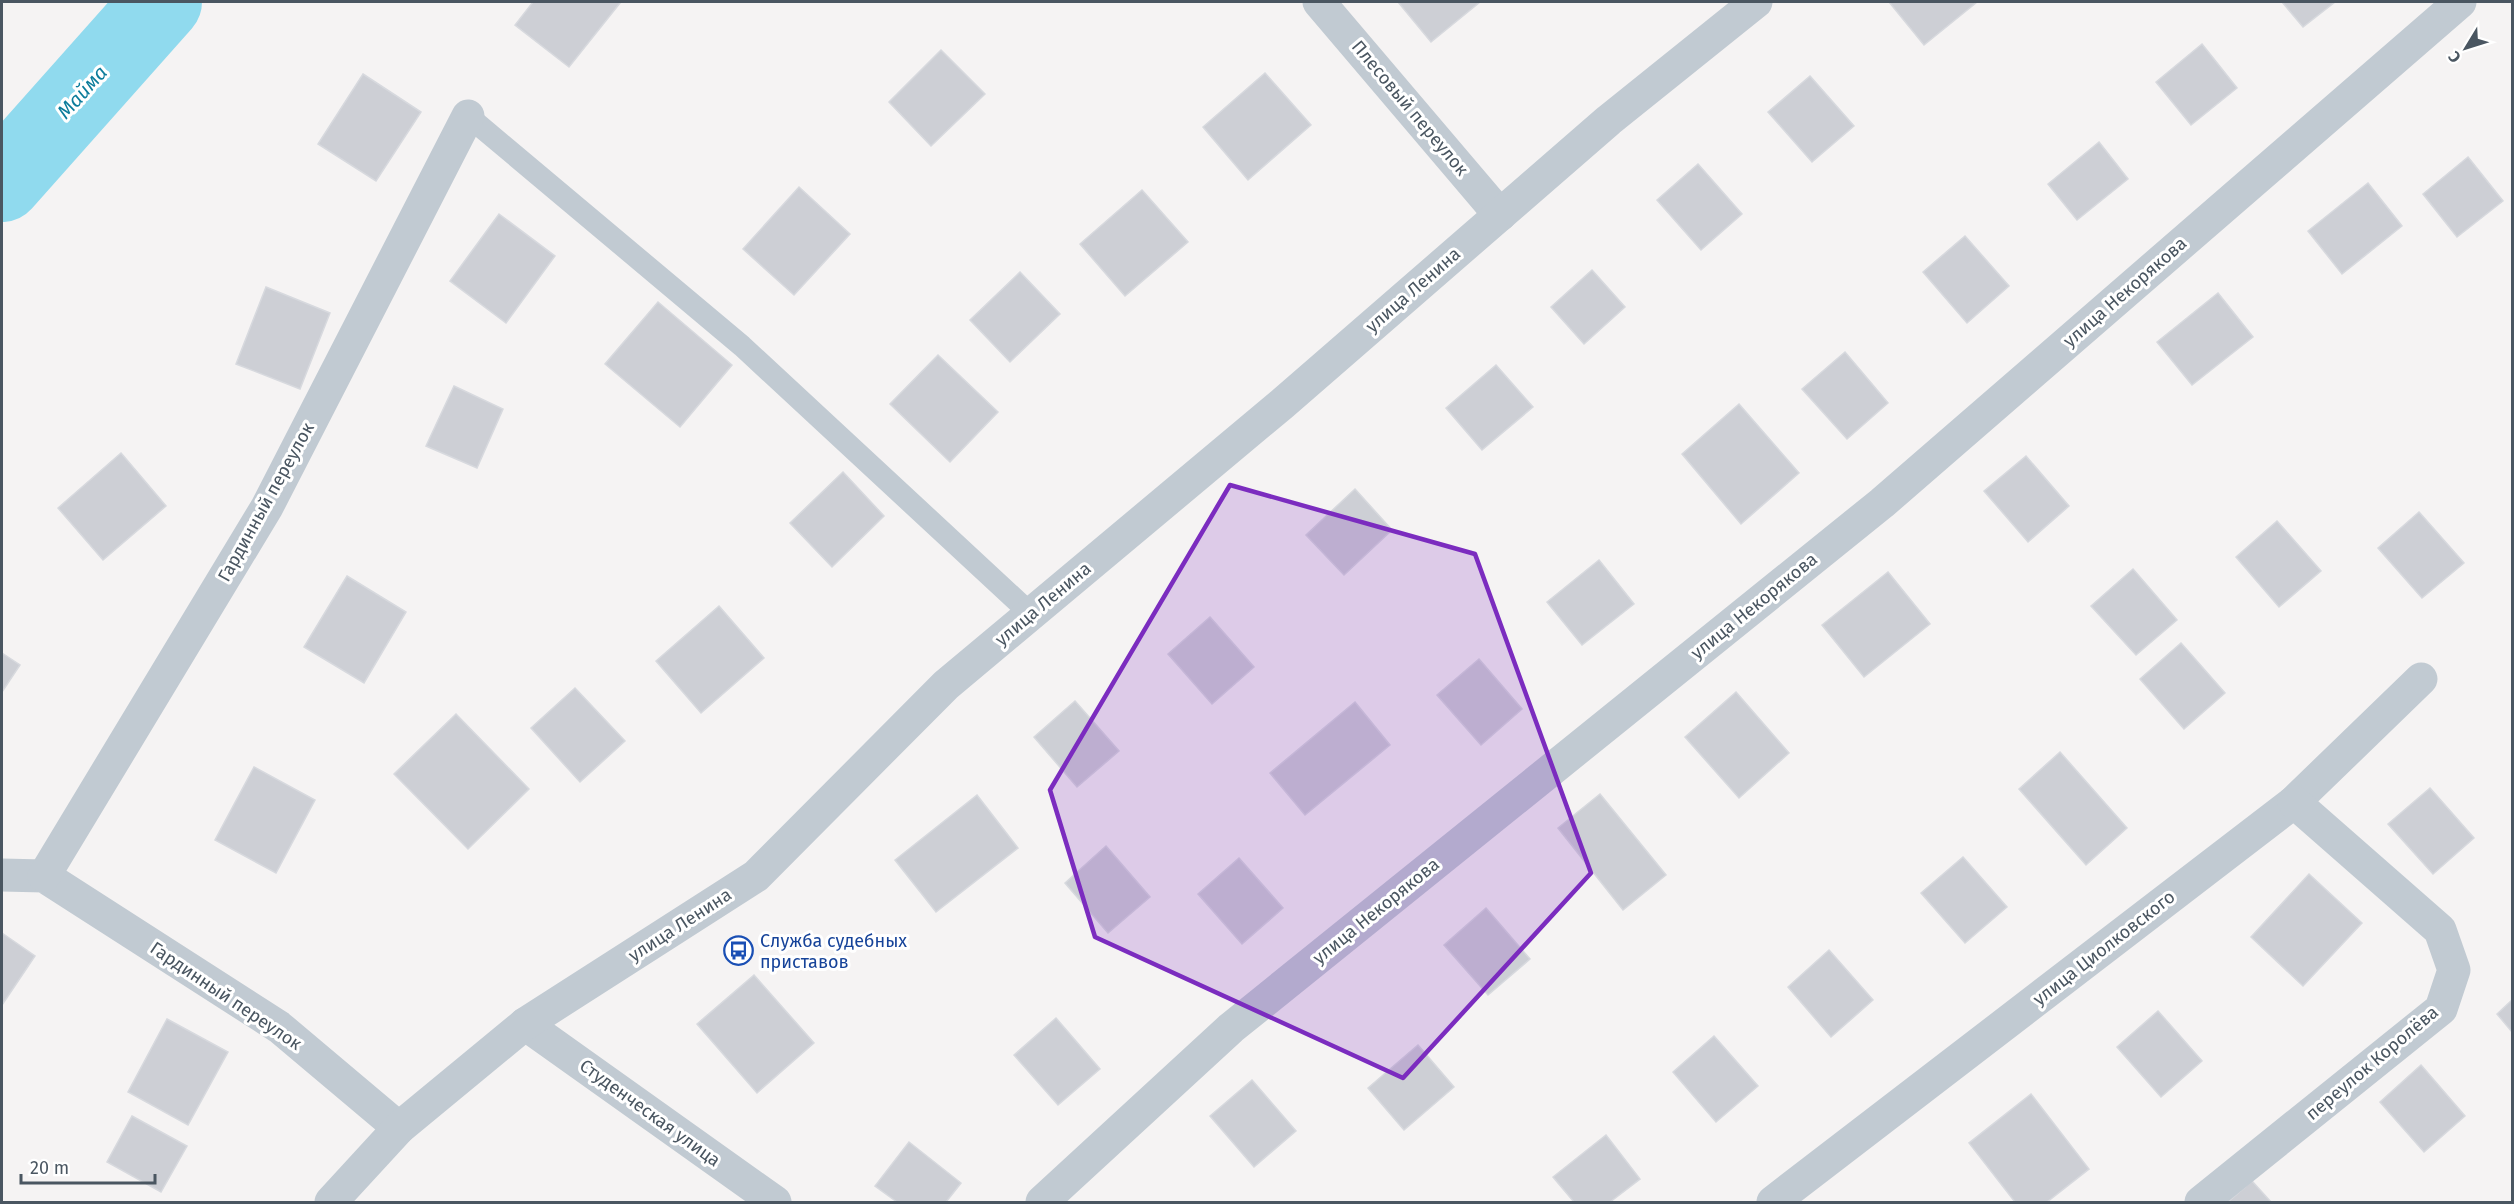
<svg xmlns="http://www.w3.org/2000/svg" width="2514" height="1204" viewBox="0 0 2514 1204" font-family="'Fira Sans',sans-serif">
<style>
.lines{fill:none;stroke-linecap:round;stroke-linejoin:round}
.river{stroke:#90daee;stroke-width:80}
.building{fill:#cdcfd5;stroke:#d7d9de;stroke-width:1.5}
.service{stroke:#c1cad2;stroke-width:22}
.minor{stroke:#c1cad2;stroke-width:33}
.tertiary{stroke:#c1cad2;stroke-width:33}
.marked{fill:#7b2cbf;fill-opacity:0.2;stroke:#7b2cbf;stroke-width:4.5;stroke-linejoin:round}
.labels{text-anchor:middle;stroke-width:6;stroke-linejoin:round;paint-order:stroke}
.street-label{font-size:18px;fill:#4a5661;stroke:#fff}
.transit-label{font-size:18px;fill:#164399;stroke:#fff;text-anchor:start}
.water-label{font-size:20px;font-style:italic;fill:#0c7c9b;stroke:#fff}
</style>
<rect width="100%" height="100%" fill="#f5f3f3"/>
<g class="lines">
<path class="river" d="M2 182 162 2"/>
</g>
<g class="building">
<path d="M533 2H619L620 3 569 67 515 25Z"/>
<path d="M1398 2H1480L1431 42Z"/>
<path d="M1889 2H1977L1924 45Z"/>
<path d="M2282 2H2335L2303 27Z"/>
<path d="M2202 44 2237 88 2191 125 2156 82Z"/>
<path d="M941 50 985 94 931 146 889 102Z"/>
<path d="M1265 73 1311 125 1248 180 1203 127Z"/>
<path d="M363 74 421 112 376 181 318 144Z"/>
<path d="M1810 76 1854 126 1812 162 1768 112Z"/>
<path d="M2099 142 2128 179 2077 220 2048 184Z"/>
<path d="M2468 157 2503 201 2457 237 2423 194Z"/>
<path d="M1698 164 1742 214 1701 250 1657 200Z"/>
<path d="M2368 183 2402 226 2342 274 2308 231Z"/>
<path d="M799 187 850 234 794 295 743 249Z"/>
<path d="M1142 190 1188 242 1125 296 1080 244Z"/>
<path d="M499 214 555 256 506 323 450 281Z"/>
<path d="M1965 236 2009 286 1967 323 1923 272Z"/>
<path d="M1592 270 1625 307 1584 344 1551 307Z"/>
<path d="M1020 272 1060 314 1010 362 970 320Z"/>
<path d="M266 287 330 313 300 389 236 364Z"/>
<path d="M2218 293 2253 337 2192 385 2157 342Z"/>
<path d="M658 302 732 365 680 427 605 364Z"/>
<path d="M1845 352 1888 403 1847 439 1802 389Z"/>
<path d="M938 355 998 412 950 462 890 404Z"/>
<path d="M1496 365 1533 407 1482 450 1446 408Z"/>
<path d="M454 386 503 409 477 468 426 446Z"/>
<path d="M1739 404 1799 473 1741 524 1682 454Z"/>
<path d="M121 453 166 506 103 560 58 508Z"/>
<path d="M2026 456 2069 506 2028 542 1984 491Z"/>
<path d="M843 472 884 516 832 567 790 523Z"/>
<path d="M1355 489 1392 530 1344 575 1306 535Z"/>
<path d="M2419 512 2464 563 2422 598 2378 548Z"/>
<path d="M2277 521 2321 571 2279 607 2236 557Z"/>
<path d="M1599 560 1634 604 1582 645 1547 602Z"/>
<path d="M2133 569 2177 620 2136 655 2091 606Z"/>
<path d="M1888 572 1930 624 1864 677 1822 625Z"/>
<path d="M347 576 406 612 364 683 304 647Z"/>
<path d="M719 606 764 658 701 713 656 661Z"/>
<path d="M1210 617 1254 667 1212 704 1168 654Z"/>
<path d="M2181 643 2225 693 2184 729 2140 679Z"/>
<path d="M2 653 20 665 2 692Z"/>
<path d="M1479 659 1522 709 1481 745 1437 695Z"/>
<path d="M575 688 625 741 580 782 531 728Z"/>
<path d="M1736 692 1789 753 1739 798 1685 737Z"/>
<path d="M1075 701 1119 751 1077 787 1034 737Z"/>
<path d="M1355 702 1390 745 1305 815 1270 773Z"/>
<path d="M456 714 529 789 468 849 394 774Z"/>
<path d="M2060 752 2127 828 2086 865 2019 789Z"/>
<path d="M254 767 315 800 276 873 215 840Z"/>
<path d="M2430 788 2474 838 2433 874 2388 824Z"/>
<path d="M1600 794 1666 875 1623 910 1558 828Z"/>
<path d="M977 795 1018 848 936 912 895 860Z"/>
<path d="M1106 846 1150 897 1108 933 1065 883Z"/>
<path d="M1963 857 2007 907 1965 943 1921 893Z"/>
<path d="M1239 858 1283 908 1242 944 1198 894Z"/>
<path d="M2309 874 2362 923 2303 986 2251 937Z"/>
<path d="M1486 908 1530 959 1488 995 1444 945Z"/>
<path d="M2 933 35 956 2 1005Z"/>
<path d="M1829 950 1873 1000 1831 1037 1788 987Z"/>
<path d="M754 975 814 1043 757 1093 697 1024Z"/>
<path d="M2512 1000V1032L2497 1014Z"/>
<path d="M2158 1011 2202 1061 2161 1097 2117 1047Z"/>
<path d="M1056 1018 1100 1069 1058 1105 1014 1055Z"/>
<path d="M167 1019 228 1052 188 1125 128 1092Z"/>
<path d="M1714 1036 1758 1086 1716 1122 1673 1072Z"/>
<path d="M1418 1045 1454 1087 1404 1130 1368 1088Z"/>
<path d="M2421 1065 2465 1116 2424 1152 2380 1102Z"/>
<path d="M1252 1080 1296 1131 1254 1167 1210 1116Z"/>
<path d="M2031 1094 2089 1169 2047 1202H2015L1969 1143Z"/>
<path d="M132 1116 187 1146 161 1192 107 1162Z"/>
<path d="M1606 1135 1640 1179 1610 1202H1574L1553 1177Z"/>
<path d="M909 1142 961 1183 946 1202H897L875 1186Z"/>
<path d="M2252 1181 2271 1202H2228Z"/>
</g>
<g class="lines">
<path class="service" d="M468 116 742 346 1031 614"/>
<g class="minor">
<path d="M1319 2 1500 215"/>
<path d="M2 875 44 876 279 1027 399 1128"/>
<path d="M44 876 267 507 468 116"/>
<path d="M525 1024 775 1202"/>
<path d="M1042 1202 1231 1028 1882 503 2460 2"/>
<path d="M1773 1202 2294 802 2421 679"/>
<path d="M2201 1202 2441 1009 2454 970 2440 930 2294 802"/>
</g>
<path class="tertiary" d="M331 1202 399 1128 525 1024 756 876 946 685 1282 404 1609 120 1756 2"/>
</g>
<path class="marked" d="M1230 485 1475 554 1591 873 1403 1078 1095 937 1050 790Z"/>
<defs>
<symbol id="bus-ring" viewBox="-11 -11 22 22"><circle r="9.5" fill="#fff" stroke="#1a4fb4" stroke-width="1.5"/><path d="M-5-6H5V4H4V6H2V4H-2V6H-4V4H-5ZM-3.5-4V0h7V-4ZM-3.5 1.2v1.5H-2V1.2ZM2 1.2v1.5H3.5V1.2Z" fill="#1a4fb4"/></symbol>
</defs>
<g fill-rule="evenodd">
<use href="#bus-ring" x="722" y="934" width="33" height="33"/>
</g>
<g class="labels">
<g class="street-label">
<text transform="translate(1410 108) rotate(50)" y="6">Плесовый переулок</text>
<text transform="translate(1413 290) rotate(-41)" y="6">улица Ленина</text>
<text transform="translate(2125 292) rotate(-41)" y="6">улица Некорякова</text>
<text transform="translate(266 502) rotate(-61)" y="6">Гардинный переулок</text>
<text transform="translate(1043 604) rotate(-40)" y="6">улица Ленина</text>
<text transform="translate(1754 606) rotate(-39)" y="6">улица Некорякова</text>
<text transform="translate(1376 911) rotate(-39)" y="6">улица Некорякова</text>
<text transform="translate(680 925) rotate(-33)" y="6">улица Ленина</text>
<text transform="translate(2104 948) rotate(-38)" y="6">улица Циолковского</text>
<text transform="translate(226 996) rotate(34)" y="6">Гардинный переулок</text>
<text transform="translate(2372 1063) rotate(-40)" y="6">переулок Королёва</text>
<text transform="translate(650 1113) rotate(36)" y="6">Студенческая улица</text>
</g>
<g class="transit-label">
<text x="760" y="947">Служба судебных<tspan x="760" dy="21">приставов</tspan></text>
</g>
<g class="water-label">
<text transform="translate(82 92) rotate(-48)" y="7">Майма</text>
</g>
</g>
<rect width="2514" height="1204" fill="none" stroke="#4a5661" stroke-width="6"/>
<g transform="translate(2466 48) rotate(232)" stroke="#ffffff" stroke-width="4.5" paint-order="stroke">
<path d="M0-4.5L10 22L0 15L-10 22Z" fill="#4a5661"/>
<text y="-9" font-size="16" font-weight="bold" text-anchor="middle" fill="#4a5661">С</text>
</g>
<path d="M21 1174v9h134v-9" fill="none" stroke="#4a5661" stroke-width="3"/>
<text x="30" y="1174" font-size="18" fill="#4a5661" stroke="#ffffff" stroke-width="4.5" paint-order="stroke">20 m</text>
</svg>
